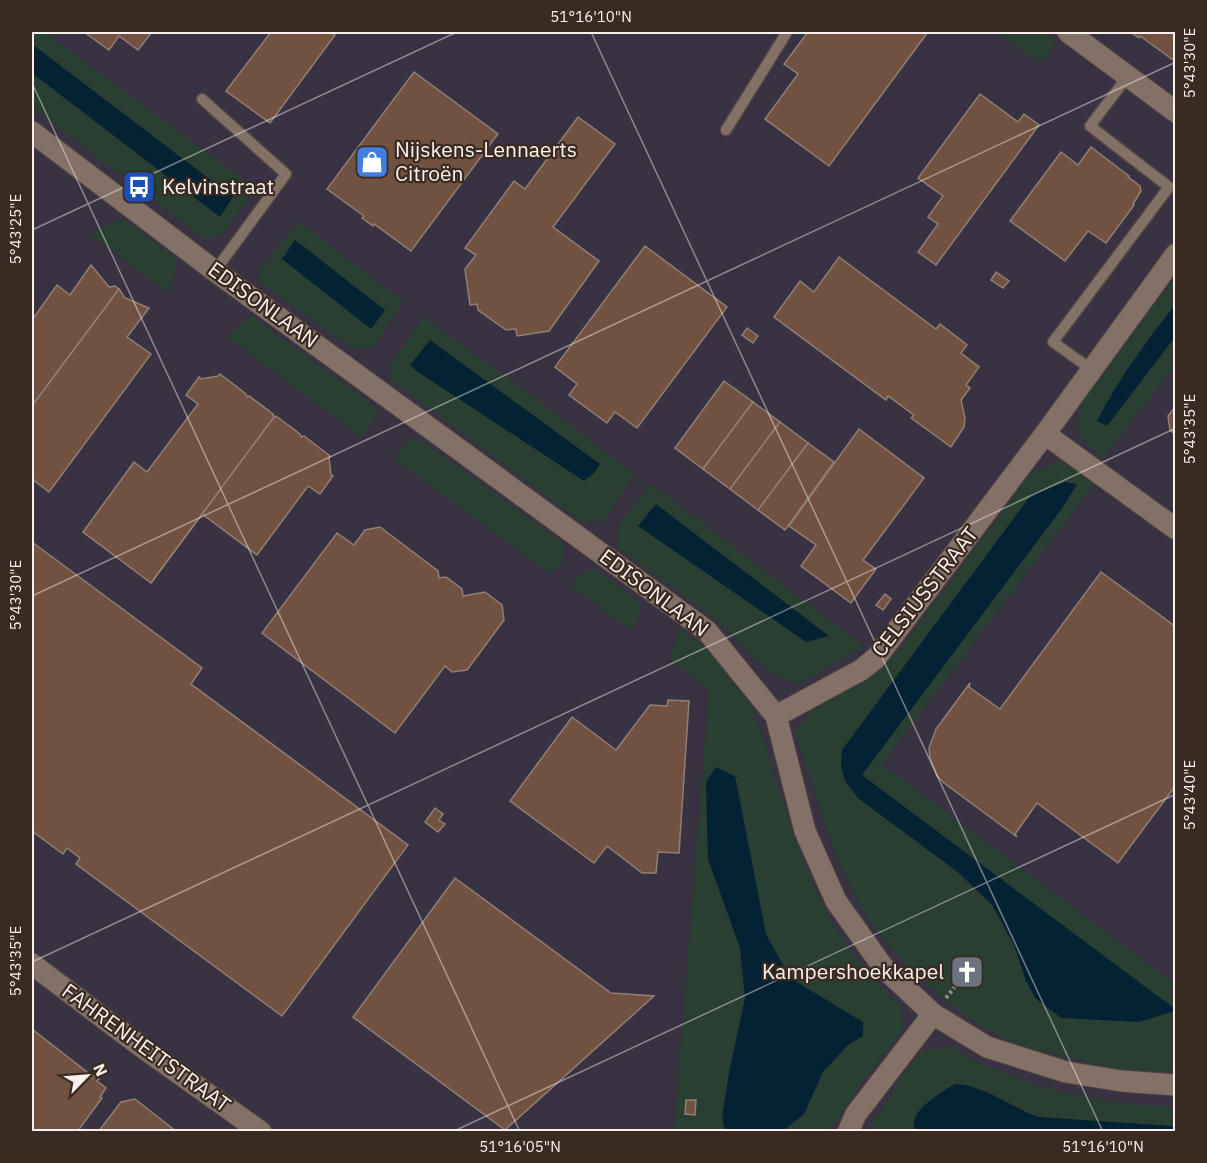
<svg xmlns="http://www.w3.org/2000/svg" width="1207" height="1163" viewBox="0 0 1207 1163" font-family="'IBM Plex Sans',sans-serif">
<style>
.industrial{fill:#383243}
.green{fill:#283f31;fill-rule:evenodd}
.water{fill:#032234}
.building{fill:#715241;stroke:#917f75;stroke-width:1.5}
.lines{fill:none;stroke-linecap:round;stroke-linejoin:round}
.lane-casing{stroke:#554741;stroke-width:13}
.street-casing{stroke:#554741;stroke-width:23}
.path{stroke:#968982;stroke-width:4;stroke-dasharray:3 3;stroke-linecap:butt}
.lane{stroke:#837167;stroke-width:10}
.street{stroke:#837167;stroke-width:21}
.ticks{fill:none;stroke:#fbf0eb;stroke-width:1.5;stroke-opacity:0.45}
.labels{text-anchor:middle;stroke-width:4.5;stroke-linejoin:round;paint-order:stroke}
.poi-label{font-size:21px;fill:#fbf0eb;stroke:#392a22;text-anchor:start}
.street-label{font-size:21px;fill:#fbf0eb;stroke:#392a22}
.neatline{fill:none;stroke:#fbf0eb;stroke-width:2}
.ticks-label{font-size:15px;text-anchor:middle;fill:#fbf0eb}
</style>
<rect width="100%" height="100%" fill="#392a22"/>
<rect class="industrial" x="32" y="32" width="1143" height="1099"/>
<g class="green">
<path d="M32 32H45L255 188 222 236 205 239 32 108V73L219 217 233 197 32 44Z"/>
<path d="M997 32H1047L1052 36 1055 46 1040 64Z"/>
<path d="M122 218 177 260 173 282 166 292 90 234Z"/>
<path d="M299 221 403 302 373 347 353 349 260 283 259 270Z"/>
<path d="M1175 277V305L1142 347 1097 421 1107 426 1175 337V365L1102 460C1079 435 1072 434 1084 399Z"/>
<path d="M250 315 376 407 378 415 361 437 227 337Z"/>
<path d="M423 317 518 385 635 474 605 520 583 523 391 380 392 362ZM430 341 600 464 584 480 440 385Z"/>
<path d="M411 438 425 443 563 543 564 560 550 574 394 459Z"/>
<path d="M1068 458 1102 474 882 764 1175 984V1009L861 775 1063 507 1077 484 1065 482 1031 496 842 750 841 766 992 905 1014 945 1026 981 1139 1022 1175 1011V1072L1127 1071 1035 1050 1006 1040 979 1025 952 1006 907 967 875 929 862 910 841 867 829 836 795 732 819 701 876 673 900 649 1032 472Z"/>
<path d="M651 484 864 646 800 684C756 672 751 651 720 624 688 597 653 574 619 549L617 527Z"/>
<path d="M596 569 640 603V617L631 630 571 585 584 571Z"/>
<path d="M680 629C703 646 727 664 742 688 760 717 765 746 775 778 803 866 829 943 901 1006L903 1028 862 1083 833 1126 831 1131H783L804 1114 823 1072 848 1045 863 1036V1022L790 978 766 934 735 776 708 859 740 948 745 998 729 1073 722 1118 725 1131H674L709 689 670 660Z"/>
<path d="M951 1046C1018 1089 1097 1103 1175 1107V1128L1038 1117 1020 1110 982 1090 913 1128 917 1131 868 1132 902 1076 921 1052Z"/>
</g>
<g class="water">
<path d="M32 44 233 197 220 217 32 73Z"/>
<path d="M295 240 385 310 371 329 282 259Z"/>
<path d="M1175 305V337L1107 426 1097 421C1118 379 1146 342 1175 305Z"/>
<path d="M430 340 600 464 594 473 584 481 418 372 410 365Z"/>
<path d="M1065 482 1077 484 1063 507 862 775 1175 1009V1011L1139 1022 1061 1018 1035 998 1026 981 1014 945 992 905 959 873 858 798 845 781 841 766 842 750 1031 495Z"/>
<path d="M656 504 829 636 806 642 638 526Z"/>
<path d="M716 767 735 776 766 934 790 978 863 1022V1036L848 1045 823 1072 804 1114 783 1131H725L722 1118 729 1073 745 998 740 948 708 859 706 782Z"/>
<path d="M955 1084C984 1085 1011 1107 1038 1117L1172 1126 1175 1128V1131H917C902 1115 943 1091 955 1084Z"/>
</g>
<g class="building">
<path d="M84 32H152L138 50 119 36 109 50Z"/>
<path d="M271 32H330L335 35 270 123 226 91Z"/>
<path d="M808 32H928L829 166 765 119 798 74 784 64Z"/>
<path d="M1130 32H1176V62L1140 36 1139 38Z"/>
<path d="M414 72 498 134 411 251 374 224 373 226 362 218 364 216 327 189Z"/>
<path d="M980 94 1018 122 1024 114 1039 125 936 265 918 252 938 224 928 217 943 196 918 178Z"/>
<path d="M578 117 615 144 553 227 599 261 549 331 517 336 516 329 506 330 478 310 477 304 470 305 465 269 476 255 465 248 514 181 525 189Z"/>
<path d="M1091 147 1129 176 1128 177 1140 186 1141 191 1133 204 1134 205 1106 243 1088 231 1065 261 1010 221 1061 152 1078 165Z"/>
<path d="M645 246 727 307 637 428 615 412 607 423 569 395 577 384 555 367Z"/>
<path d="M839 257 936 329 940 324 967 345 961 353 979 367 966 385 970 388 961 400 965 418 964 427 951 447 911 418 914 415 888 396 886 400 774 317 800 281 814 292Z"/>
<path d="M91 265 109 287 115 286 119 289 32 406V320L57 285 70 295Z"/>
<path d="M996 272 1009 281 1003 288 991 280Z"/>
<path d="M119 289 125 298 149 308 127 337 151 354 49 492 32 479V406Z"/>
<path d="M747 328 758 336 753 343 742 335Z"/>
<path d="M220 374 246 394 247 397 249 396 273 414 274 417 151 583 83 532 134 462 147 472 198 404 186 395 199 377 201 379 218 376Z"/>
<path d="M724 381 753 402 703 469 675 448Z"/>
<path d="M753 402 780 422 730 489 703 469Z"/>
<path d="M1176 406V435L1170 430 1168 416Z"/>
<path d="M276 416 300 434 301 437 304 436 330 456 329 458 331 475 333 476 320 494 308 486 257 555 202 514 151 583 274 417Z"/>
<path d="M780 422 808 443 758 510 730 489Z"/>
<path d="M859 429 924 478 863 560 876 569 851 603 801 566 816 545 789 526Z"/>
<path d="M808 443 834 462 785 530 758 510Z"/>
<path d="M380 527 438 571 439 578 446 577 462 589 463 596 485 592 502 605 504 620 467 670 452 672 445 666 395 733 262 633 337 533 354 545 365 530Z"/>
<path d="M32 542 202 668 191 684 408 845 282 1016 76 864 80 858 67 848 63 854 32 831Z"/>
<path d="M1101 572 1176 627V785L1118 863 1037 803 1015 834 1017 837 944 783 937 776 930 758 929 748 936 729 970 683 969 687 1000 709Z"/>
<path d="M885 594 891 599 883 610 876 605Z"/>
<path d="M668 700 689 701 679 853 658 852 656 873H642L607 846 594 863 510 801 572 717 616 750 650 705 667 706Z"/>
<path d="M435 808 443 814 439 820 445 824 438 832 425 822Z"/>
<path d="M455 878 611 993 654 996 505 1130 353 1017Z"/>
<path d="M966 966 973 971 968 978 961 972Z"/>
<path d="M32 1029 91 1075 92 1074 99 1079 97 1081 106 1088 100 1097 102 1098 77 1132H32Z"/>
<path d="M135 1099 177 1132H98L121 1102Z"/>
<path d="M686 1100H696L695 1115 685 1114Z"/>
</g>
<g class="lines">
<defs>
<g id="lane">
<path d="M202 99 286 174 215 271"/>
<path d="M726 130 787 32"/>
<path d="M1092 370 1053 342 1169 187 1090 126 1128 76"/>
</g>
<g id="street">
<path d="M1068 32 1176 112"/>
<path d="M32 132 215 271 707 631 776 716 805 831 836 901 883 967 933 1014 987 1047 1066 1072 1121 1081 1176 1085"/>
<path d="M1045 434 1176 529"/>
<path d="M776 716 861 670 876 658 1045 434 1176 254"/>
<path d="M32 964 139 1045 261 1132"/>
<path d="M848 1132 856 1114 933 1014"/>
</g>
</defs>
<use href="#lane" class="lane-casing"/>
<use href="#street" class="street-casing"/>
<path class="path" d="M946 998 964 975"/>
<use href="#lane" class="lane"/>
<use href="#street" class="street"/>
</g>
<path class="ticks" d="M591 32 1103 1132M1174 32 1176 35M32 83 520 1132M32 230 457 32M32 596 1176 62M32 962 1176 428M452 1132 1176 794"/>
<defs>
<symbol id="shop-square" viewBox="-11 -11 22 22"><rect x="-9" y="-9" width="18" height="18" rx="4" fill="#3f7fe0" stroke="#392a22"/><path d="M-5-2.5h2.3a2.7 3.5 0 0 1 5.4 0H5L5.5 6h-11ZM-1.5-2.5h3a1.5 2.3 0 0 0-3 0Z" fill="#fff"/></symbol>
<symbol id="bus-square" viewBox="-11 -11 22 22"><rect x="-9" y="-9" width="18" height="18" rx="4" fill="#1a4fb4" stroke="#392a22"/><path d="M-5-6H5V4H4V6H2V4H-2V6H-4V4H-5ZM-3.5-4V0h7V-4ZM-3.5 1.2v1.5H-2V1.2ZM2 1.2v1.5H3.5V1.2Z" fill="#fff"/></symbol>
<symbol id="church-square" viewBox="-11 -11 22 22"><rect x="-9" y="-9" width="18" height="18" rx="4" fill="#6b7280" stroke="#392a22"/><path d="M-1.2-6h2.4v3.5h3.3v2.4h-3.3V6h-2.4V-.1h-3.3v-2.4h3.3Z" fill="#fff"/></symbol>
</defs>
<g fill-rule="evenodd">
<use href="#shop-square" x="353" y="143" width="38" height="38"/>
<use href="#bus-square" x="120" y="168" width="38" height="38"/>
<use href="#church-square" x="948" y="953" width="38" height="38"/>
</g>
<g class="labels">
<g class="poi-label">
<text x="395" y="157">Nijskens-Lennaerts<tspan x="395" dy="24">Citroën</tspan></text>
<text x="162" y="194">Kelvinstraat</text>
<text x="944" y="979" text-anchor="end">Kampershoekkapel</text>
</g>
<g class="street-label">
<text transform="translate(263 305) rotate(36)" y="7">EDISONLAAN</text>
<text transform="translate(925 592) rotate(-52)" y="7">CELSIUSSTRAAT</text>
<text transform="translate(654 593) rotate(37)" y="7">EDISONLAAN</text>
<text transform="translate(146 1048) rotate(36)" y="7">FAHRENHEITSTRAAT</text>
</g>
</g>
<rect width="1207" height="1163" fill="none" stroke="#392a22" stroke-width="66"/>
<g transform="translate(87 1076) rotate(65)" stroke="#392a22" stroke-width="4.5" paint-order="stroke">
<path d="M0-4.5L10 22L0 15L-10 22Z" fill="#fbf0eb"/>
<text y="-9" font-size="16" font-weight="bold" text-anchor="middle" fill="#fbf0eb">N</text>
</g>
<rect x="33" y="33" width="1141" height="1097" class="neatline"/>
<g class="ticks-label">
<text x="591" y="22">51°16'10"N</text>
<text transform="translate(1190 63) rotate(-90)" y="5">5°43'30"E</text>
<text transform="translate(16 229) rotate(-90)" y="5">5°43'25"E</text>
<text transform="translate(1190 429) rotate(-90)" y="5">5°43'35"E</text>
<text transform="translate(16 595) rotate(-90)" y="5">5°43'30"E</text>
<text transform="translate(1190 795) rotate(-90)" y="5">5°43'40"E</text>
<text transform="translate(16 961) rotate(-90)" y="5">5°43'35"E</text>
<text x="520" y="1152">51°16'05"N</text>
<text x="1103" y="1152">51°16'10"N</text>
</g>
</svg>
